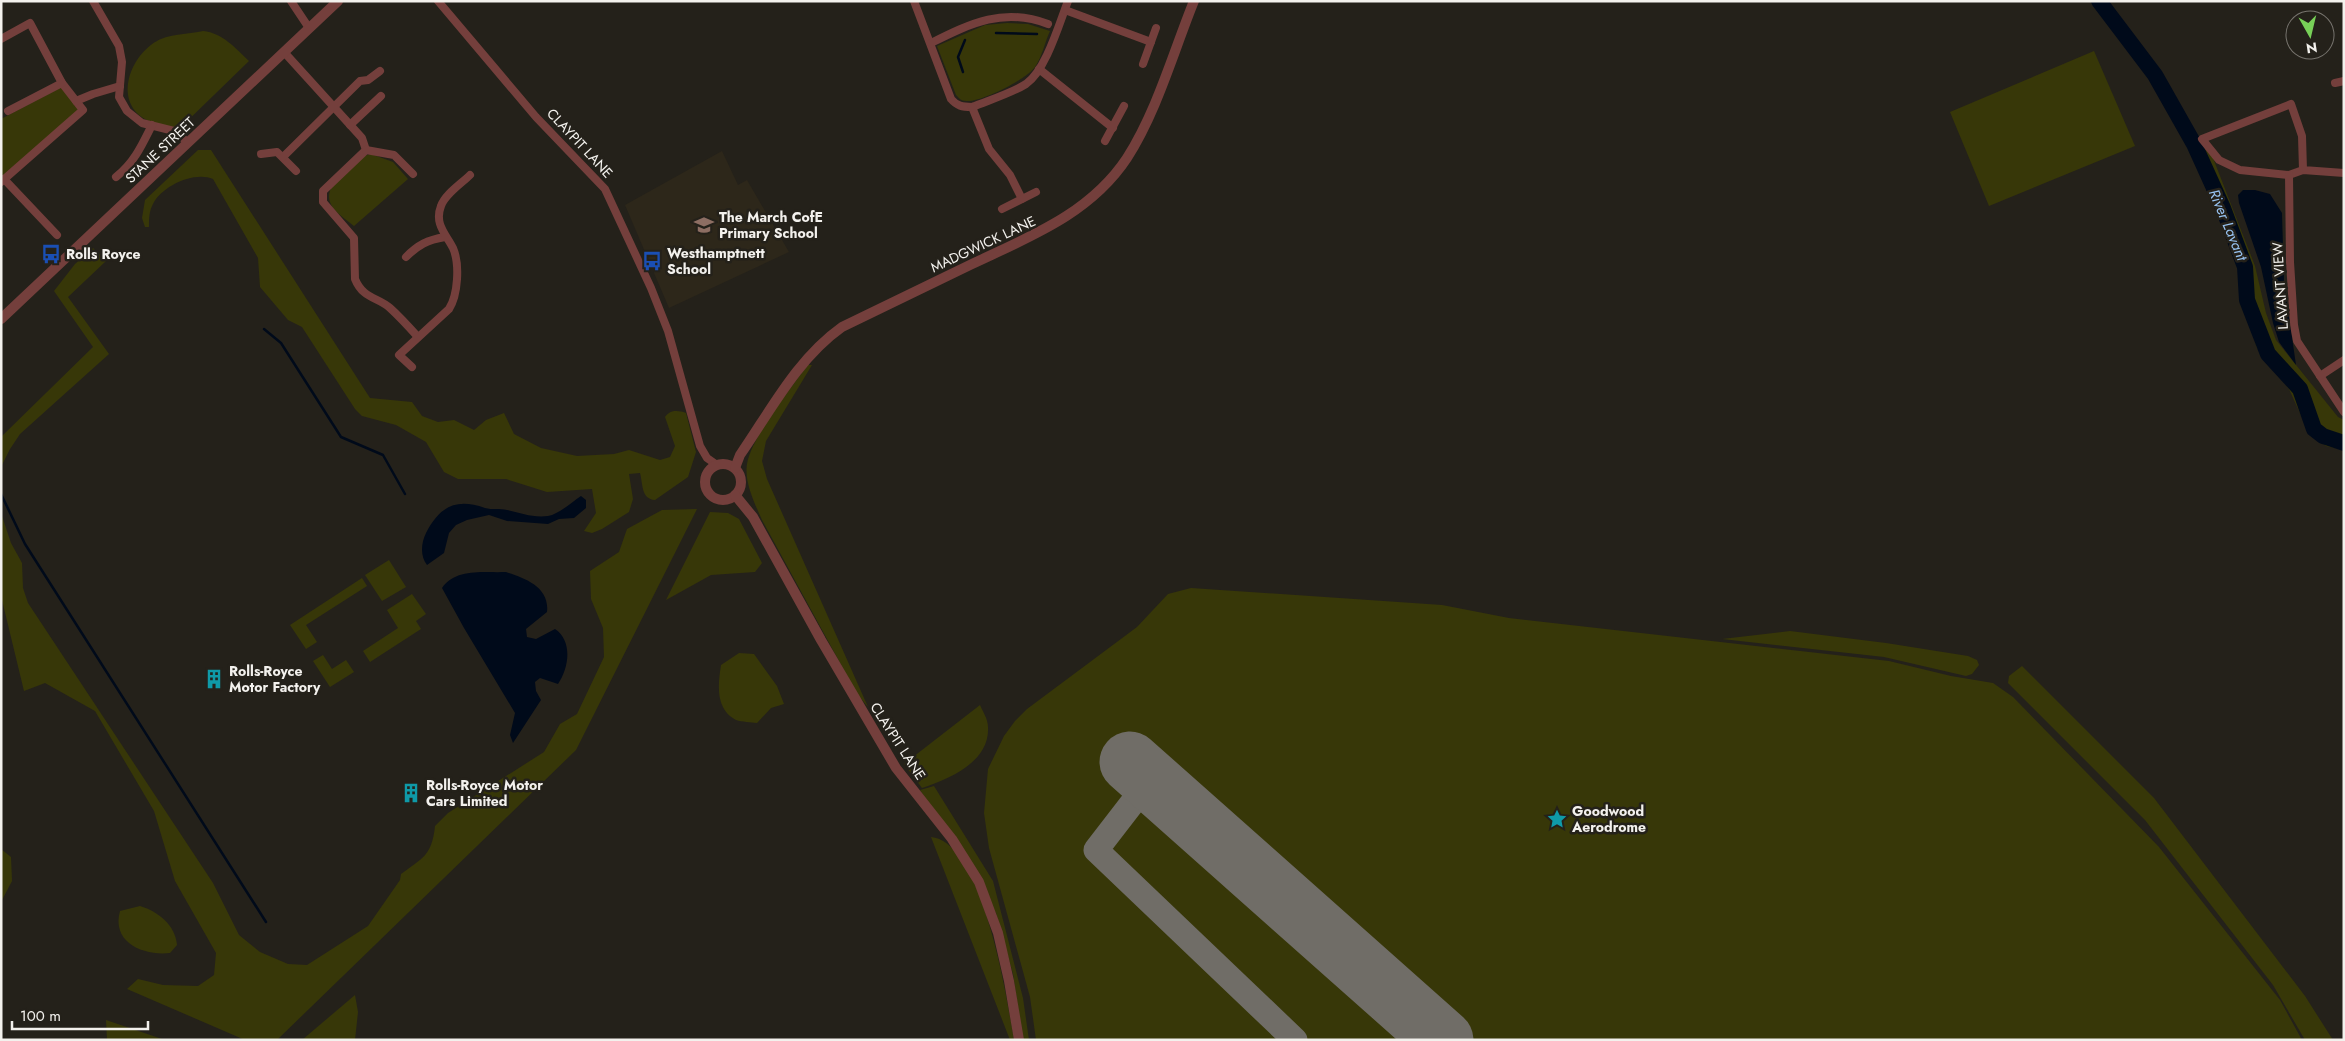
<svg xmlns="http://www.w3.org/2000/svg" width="2345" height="1041" viewBox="0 0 2345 1041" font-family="Jost,sans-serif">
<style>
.built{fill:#2d271a}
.green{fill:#373708}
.water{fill:#000a1a}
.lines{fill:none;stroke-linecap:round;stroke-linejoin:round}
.stream{stroke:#000a1a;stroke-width:2.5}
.river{stroke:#000a1a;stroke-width:16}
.taxiway{stroke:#706d67;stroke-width:25}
.runway{stroke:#706d67;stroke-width:61}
.minor{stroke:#743f3c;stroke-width:8}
.tertiary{stroke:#743f3c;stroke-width:10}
.labels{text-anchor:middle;stroke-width:5;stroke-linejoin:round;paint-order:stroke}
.street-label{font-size:14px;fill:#f3f1ed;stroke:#24211a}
.poi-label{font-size:14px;font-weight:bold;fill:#f3f1ed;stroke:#24211a;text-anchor:start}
.water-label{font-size:15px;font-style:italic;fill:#97c2f0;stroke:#24211a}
</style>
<rect width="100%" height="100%" fill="#24211a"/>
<path class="built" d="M722 151 738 185 747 180 789 252 669 308 625 205Z"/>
<g class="green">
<path d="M1007 23 1028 24 1050 31C1045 42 1042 57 1035 67 1027 79 980 103 966 101 961 101 959 98 956 95L937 46 985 25Z"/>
<path d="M203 31C223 33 235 48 249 61L179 129C166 126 149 124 139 115 114 92 135 50 161 39 173 34 190 34 203 31Z"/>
<path d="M2094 51 2135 146 1989 206 1950 112Z"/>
<path d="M62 87 79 109 1 179V119Z"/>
<path d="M2202 139 2206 140 2255 266 2266 313 2276 340 2338 417 2344 420V450L2326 446 2310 435 2289 389 2257 348 2243 305 2242 278 2228 240 2190 148Z"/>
<path d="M198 150H211L370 398 412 402 422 416 438 422 454 420 474 430 486 420 504 413 514 434 541 448 577 456 614 454 629 450 660 460 670 457 675 446 665 417C670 410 677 410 686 413L696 452 688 477 655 500C641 499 643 484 640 473L629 474 633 499 629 512 602 529 592 533 584 531 596 513 592 489 547 492 506 479H458L444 472 426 442 396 425 362 416 355 409 302 327 288 320 260 287 258 258 213 179C194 171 162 186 153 204 149 211 149 219 149 227H145L142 218 145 200Z"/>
<path d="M371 154 393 162 408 179 354 226C341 215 323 206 331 188L364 156Z"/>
<path d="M93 248 106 261 68 297 109 354 20 434 10 449 1 467V437L93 347 54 291 75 264Z"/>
<path d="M808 365H812L766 441 762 461 767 479 868 707 857 694 762 520C755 504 744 482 747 464 751 438 792 386 808 365Z"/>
<path d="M697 509 576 750 277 1040H245L127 989 138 979 163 985 198 986 214 975 216 953 175 881 154 811 95 711 45 683 24 691 1 596V513L11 543 22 563 23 588 28 603 213 883 239 935 260 952 288 964 307 965 368 926 400 880 401 874C423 858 432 855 435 826L448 813 544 752 560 724 577 714 604 657 603 628 591 599 590 571 619 552 627 529 662 510Z"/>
<path d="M710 512 728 513 739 519 762 563 755 572 711 575 666 600Z"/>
<path d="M389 560 406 587 382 601 365 575Z"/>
<path d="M362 578 367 586 306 625 317 642 306 649 290 625Z"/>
<path d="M1191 588 1442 605 1509 618 1889 661 1951 676 1993 683 2013 697 2159 847 2280 1000 2302 1040H1036L1030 997 989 848 984 813 988 769 1004 736 1015 721 1027 709 1137 627 1168 594Z"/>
<path d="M412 594 426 614 416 621 421 629 370 662 363 651 398 628 387 610Z"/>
<path d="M1790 631 1886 643 1968 656 1977 660 1979 665 1972 674 1966 676 1884 657 1722 639Z"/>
<path d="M739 653 754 654 777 686 784 704 771 708 757 723C751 722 742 722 736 720 715 709 718 684 721 665Z"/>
<path d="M323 655 332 669 346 660 354 672 330 687 313 661Z"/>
<path d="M2022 666 2154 798 2305 996 2333 1040H2305L2273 985 2145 820 2008 683 2009 676Z"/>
<path d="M980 705C983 712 988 719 988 727 990 762 949 779 922 788L904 764Z"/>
<path d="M934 786 993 881 1023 998 1029 1040H1023L1013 974 996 913 920 790Z"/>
<path d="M931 837C983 842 1007 998 1014 1040H1010Z"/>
<path d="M1 849 11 857 12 881 1 902Z"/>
<path d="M140 906C159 912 175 925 177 945L170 953C144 956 111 943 120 911Z"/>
<path d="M355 995 358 1012 355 1040H302Z"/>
<path d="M106 1020 165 1040H107Z"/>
</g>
<g class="water">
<path d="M2243 190H2255L2270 194 2282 213 2284 282 2296 365 2279 342 2273 323 2261 267 2239 203 2238 195Z"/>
<path d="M581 496 586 500V508L574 518 559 519 548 524 507 521 489 515 467 520 456 525 449 533 444 553 427 565C420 556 421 543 426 533 440 506 456 498 485 508 492 510 500 508 507 510 521 513 533 518 548 516 559 514 572 502 581 496Z"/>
<path d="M506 572C525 578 550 587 547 612L526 629 527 637 536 639 555 629C573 641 569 668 558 684L540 678 535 682 536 691 541 700 513 743 510 735 515 713 464 628 442 588C456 568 483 573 506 572Z"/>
</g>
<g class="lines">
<g class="stream">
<path d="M996 33 1037 34"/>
<path d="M963 72 958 57 965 40"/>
<path d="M264 329 281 343 341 437 383 455 405 494"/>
<path d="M1 494 25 544 266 922"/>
</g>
<path class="river" d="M2099 1 2155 75 2194 144 2223 208 2245 267 2247 300 2268 354 2300 389 2314 429 2323 436 2344 443"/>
<path class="taxiway" d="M1150 780 1096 850 1295 1040"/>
<path class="runway" d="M1130 762 1443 1040"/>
<g class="minor">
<path d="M93 1 119 46 122 62 119 97 127 111 142 123 178 132 187 143"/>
<path d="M291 1 309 28"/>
<path d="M438 1 536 117 605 189 651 288 668 331 700 446 707 458 717 465"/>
<path d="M914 1 951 99C957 106 962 107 972 107 989 100 1010 94 1026 84 1046 70 1059 24 1068 1"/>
<path d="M1065 10 1151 42"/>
<path d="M1 39 30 23 62 83 83 110 1 182"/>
<path d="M931 43C971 23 1004 7 1048 24"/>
<path d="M284 52 362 138 366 150"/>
<path d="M1143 64 1156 28"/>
<path d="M1039 69 1113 128"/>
<path d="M2335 83 2344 81"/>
<path d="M76 101 93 94 120 86"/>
<path d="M972 107 989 149 1010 175 1022 199"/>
<path d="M8 111 62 83"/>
<path d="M350 125 381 96"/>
<path d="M1105 141 1124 106"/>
<path d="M366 150 323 191V202L354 238 355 279C363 299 378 297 390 308 400 317 409 327 418 337"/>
<path d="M366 150 394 155 413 174"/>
<path d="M261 154 277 152 296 171"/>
<path d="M283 157 360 81 368 80 380 71"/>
<path d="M2303 170 2289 175 2240 170 2219 160 2202 139 2291 104 2302 136 2303 170 2344 173"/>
<path d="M2289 175 2290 262 2294 325 2297 341 2344 412"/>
<path d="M116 177C134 163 142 145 152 125"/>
<path d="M4 179 57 235"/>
<path d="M1002 209 1036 192"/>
<path d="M406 257C418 245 427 240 445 237"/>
<path d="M412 367 399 355 449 309C458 295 460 264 453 248 446 234 434 224 441 206 445 194 461 184 470 175"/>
<path d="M2320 376 2344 360"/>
</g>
<g class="tertiary">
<path d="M1 319 338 1"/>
<circle cx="723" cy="482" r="18"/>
<path d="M735 468 740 455C771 410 797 359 842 327 885 306 928 285 972 264 1029 237 1090 214 1127 158 1157 111 1173 53 1194 1"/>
<path d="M735 495 753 517 821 640 896 768 952 839 979 882 998 933 1009 981 1019 1040"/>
</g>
</g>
<defs>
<symbol id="school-bare" viewBox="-9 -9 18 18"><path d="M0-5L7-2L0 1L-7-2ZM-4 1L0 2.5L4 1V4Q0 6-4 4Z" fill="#8d6e63" stroke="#24211a" stroke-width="2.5" paint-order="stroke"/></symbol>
<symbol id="bus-bare" viewBox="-9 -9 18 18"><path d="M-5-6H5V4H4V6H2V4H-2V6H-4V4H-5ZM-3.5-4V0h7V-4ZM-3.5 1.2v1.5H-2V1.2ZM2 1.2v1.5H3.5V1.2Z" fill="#1a4fb4" stroke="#24211a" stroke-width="2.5" paint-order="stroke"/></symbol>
<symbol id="building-bare" viewBox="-9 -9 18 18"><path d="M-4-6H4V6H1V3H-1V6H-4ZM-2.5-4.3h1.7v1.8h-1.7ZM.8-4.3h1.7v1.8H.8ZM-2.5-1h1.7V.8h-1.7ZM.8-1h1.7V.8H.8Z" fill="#0f9aa8" stroke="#24211a" stroke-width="2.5" paint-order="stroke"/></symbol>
<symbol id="sight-bare" viewBox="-9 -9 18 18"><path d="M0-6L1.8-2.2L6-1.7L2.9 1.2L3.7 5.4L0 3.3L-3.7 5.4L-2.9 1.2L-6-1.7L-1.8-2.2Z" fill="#0f9aa8" stroke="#24211a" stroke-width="2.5" paint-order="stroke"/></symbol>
</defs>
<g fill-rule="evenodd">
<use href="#school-bare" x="690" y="211" width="28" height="28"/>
<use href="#bus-bare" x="37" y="240" width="28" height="28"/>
<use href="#bus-bare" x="638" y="247" width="28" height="28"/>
<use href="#building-bare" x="200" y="665" width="28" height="28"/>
<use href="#building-bare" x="397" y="779" width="28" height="28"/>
<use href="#sight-bare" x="1543" y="805" width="28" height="28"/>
</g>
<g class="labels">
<g class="street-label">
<text transform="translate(580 143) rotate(47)" y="5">CLAYPIT LANE</text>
<text transform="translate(160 150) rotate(-43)" y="5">STANE STREET</text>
<text transform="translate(983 244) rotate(-25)" y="5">MADGWICK LANE</text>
<text transform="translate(2280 286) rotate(-94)" y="5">LAVANT VIEW</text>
<text transform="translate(898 741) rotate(57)" y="5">CLAYPIT LANE</text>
</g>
<g class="poi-label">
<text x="719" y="222">The March CofE<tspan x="719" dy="16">Primary School</tspan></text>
<text x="667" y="258">Westhamptnett<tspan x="667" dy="16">School</tspan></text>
<text x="66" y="259">Rolls Royce</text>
<text x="229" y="676">Rolls-Royce<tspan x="229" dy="16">Motor Factory</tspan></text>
<text x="426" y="790">Rolls-Royce Motor<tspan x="426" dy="16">Cars Limited</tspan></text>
<text x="1572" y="816">Goodwood<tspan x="1572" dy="16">Aerodrome</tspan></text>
</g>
<g class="water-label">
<text transform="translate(2228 225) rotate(67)" y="5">River Lavant</text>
</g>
</g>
<rect width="2345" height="1041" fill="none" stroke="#f3f1ed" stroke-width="5"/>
<g transform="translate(2310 35) rotate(172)"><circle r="24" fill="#24211a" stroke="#77746e"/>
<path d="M0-4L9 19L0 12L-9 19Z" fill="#78d158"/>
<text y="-8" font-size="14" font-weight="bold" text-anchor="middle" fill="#f3f1ed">N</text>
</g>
<path d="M12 1021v8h136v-8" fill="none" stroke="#f3f1ed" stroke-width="2.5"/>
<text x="20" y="1021" font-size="15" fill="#f3f1ed" stroke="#24211a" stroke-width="4" paint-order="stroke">100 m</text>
</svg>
